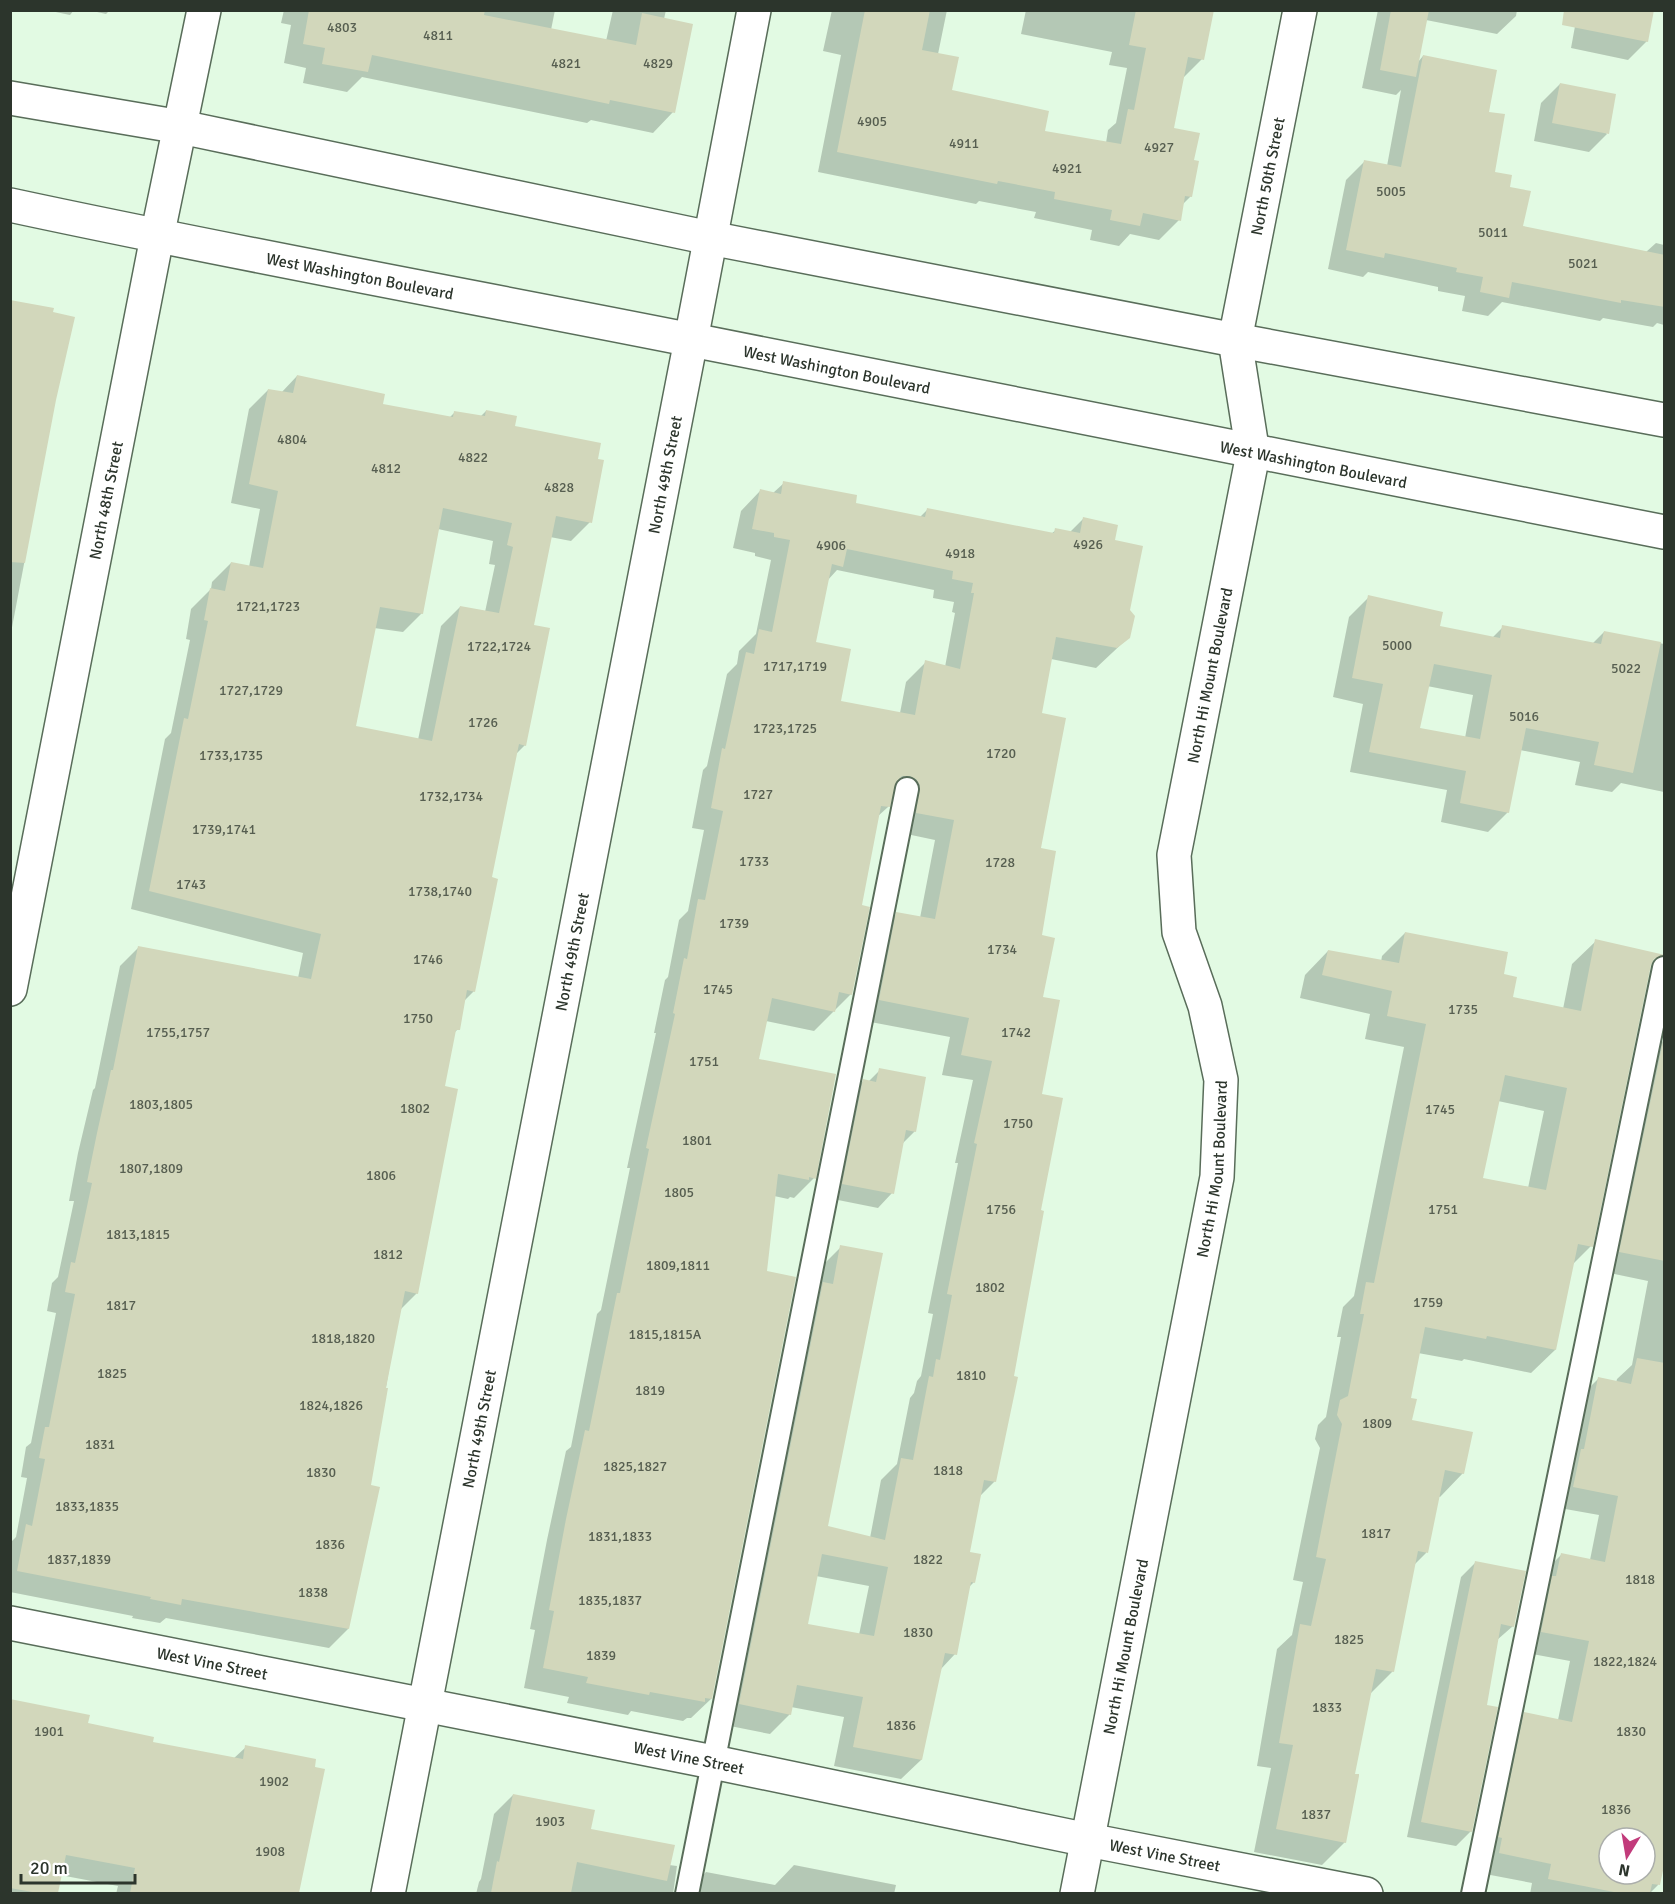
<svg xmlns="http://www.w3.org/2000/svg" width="1675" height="1904" viewBox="0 0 1675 1904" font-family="Signika,sans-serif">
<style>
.shadow{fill:#0003;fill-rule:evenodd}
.building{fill:#d2d7bb;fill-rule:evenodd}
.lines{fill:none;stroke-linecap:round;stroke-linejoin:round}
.service-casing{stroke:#596d5a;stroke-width:26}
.minor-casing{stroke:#596d5a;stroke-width:36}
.tertiary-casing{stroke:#596d5a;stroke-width:36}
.service{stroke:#fff;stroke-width:22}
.minor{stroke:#fff;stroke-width:33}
.tertiary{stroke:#fff;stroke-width:33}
.labels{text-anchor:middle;stroke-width:4.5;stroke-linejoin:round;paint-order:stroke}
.number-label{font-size:14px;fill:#565e50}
.street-label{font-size:16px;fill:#2c352c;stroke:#fff}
</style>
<rect width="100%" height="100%" fill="#e2fae3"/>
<g class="shadow">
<path d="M46 10H74L70 15Z"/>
<path d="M88 10H110L106 14Z"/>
<path d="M284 10H555L551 30 606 41 613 10H666L664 19 673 112 653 133 591 120 587 123 362 77 347 92 303 83 306 68 284 63 291 25 281 23Z"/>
<path d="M832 10H947L938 54 950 92 1043 132 1106 143 1108 130 1116 123 1127 68 1109 65 1112 52 1021 34 1026 10H1212L1202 59 1182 79 1172 129 1192 161 1191 196 1182 205 1179 220 1159 240 1130 234 1119 246 1090 240 1092 230 1034 218 1036 212 979 201 976 204 818 172 841 55 823 51Z"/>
<path d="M1378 10H1517L1516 16 1497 34 1426 20 1418 62 1423 56 1487 113 1493 173 1508 188 1522 227 1646 252 1656 243 1664 245V325L1657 323 1653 327 1603 318 1600 321 1502 302 1488 316 1462 311 1465 296 1438 291V287L1368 272 1363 277 1328 269 1346 180 1365 161 1387 166 1401 90 1396 95 1362 88Z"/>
<path d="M1578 10 1647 41 1628 60 1571 48Z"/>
<path d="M1560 84 1607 134 1589 152 1534 141 1541 103Z"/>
<path d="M10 301 55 400 10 638Z"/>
<path d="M297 376 381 405 449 418 455 412 480 417 486 411 513 427 590 522 571 541 550 537 533 627 525 745 515 755 490 879 474 991 464 1001 458 1029 453 1034 443 1088 417 1293 399 1311 369 1486 348 1629 329 1648 166 1618 160 1623 132 1618 133 1616 10 1592V1543L16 1537 27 1478 21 1477 26 1447 31 1443 56 1313 47 1311 52 1283 58 1277 74 1201H69L78 1153 93 1090 95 1088 120 966 139 947 298 978 303 953 131 909 165 739 171 733 190 640 186 639 191 609 211 589 212 582 231 563 249 567 260 509 231 503 249 409 268 390 281 393ZM438 529 493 541 489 564 495 565 485 612 460 607 441 626 418 740 355 728 374 628 403 632 422 613Z"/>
<path d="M784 483 854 505 920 517 927 510 1051 534 1056 530 1070 532 1083 519 1113 541 1129 610V637L1096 668 1051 659 1040 714 1039 849 1041 998 1039 1211 995 1481 980 1496 969 1553 974 1582 968 1588 955 1654 940 1670 921 1760 901 1779 834 1766 844 1717 791 1707 790 1714 770 1734 720 1724 821 1267 841 1247 826 1527 870 1538 881 1480 897 1464 910 1398 914 1393 917 1381 921 1376 933 1314 928 1313 958 1163H955L973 1080 942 1075 950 1037 860 1020 877 933 897 914 920 918 935 840 897 832V799L891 796 888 807 877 817 860 906 851 994 814 1031 766 1021 757 1060 814 1178 794 1198 790 1197 788 1199 774 1196 711 1699 691 1718H687L683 1721 631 1711 628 1715 567 1703 569 1697 524 1688 535 1630 530 1629 547 1540 566 1451 571 1447 597 1314 601 1310 630 1168H627L656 1033H654L665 980 668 977 679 920 688 911 704 830 692 828 703 770 707 766 727 674 737 664 739 651 756 634 771 560 755 556V553L733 548 741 511 760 491 773 493ZM837 570 934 590 933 598 954 602 952 612 955 613 945 667 926 662 906 682 900 713 839 702 814 643 827 581ZM816 1576 869 1586 859 1635 806 1625Z"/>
<path d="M1369 597 1438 627 1492 638 1503 627 1592 644 1604 632 1664 644V792L1621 783 1612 792 1575 785 1580 762 1520 750 1508 812 1488 832 1441 822 1447 790 1350 772 1363 704 1333 697 1349 617ZM1427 686 1473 695 1465 738 1419 729Z"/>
<path d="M1405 933 1502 975 1512 999 1563 1009 1572 964 1596 941 1591 1246 1572 1265 1555 1350 1531 1373 1464 1359 1462 1361 1418 1353 1409 1399 1411 1421 1463 1473 1440 1497 1438 1496 1426 1553 1414 1565 1393 1671 1369 1695 1354 1775 1345 1842 1322 1865 1254 1852 1271 1768 1257 1766 1277 1649 1292 1635 1303 1582 1293 1580 1320 1448 1315 1439 1318 1425 1326 1417 1341 1337H1337L1343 1307 1354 1296 1404 1047 1365 1039 1370 1014 1300 998 1305 975 1328 951 1381 962 1382 956ZM1498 1101 1544 1111 1528 1188 1481 1179Z"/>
<path d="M1664 1040V1853L1658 1885 1649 1894H1530L1532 1883 1480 1873 1505 1734 1525 1714 1558 1720 1570 1661 1522 1652 1541 1575 1561 1555 1590 1560 1599 1515 1554 1507 1578 1399 1598 1379 1616 1383 1617 1379 1632 1365 1648 1281 1600 1271 1644 1060ZM1609 1838H1645V1874H1609Z"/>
<path d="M880 1070 915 1131 902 1144 892 1193 878 1208 828 1198 849 1096 863 1081 868 1082Z"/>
<path d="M1476 1562 1513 1626 1497 1640 1485 1706 1471 1831 1456 1846 1407 1837 1461 1577Z"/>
<path d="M10 1700 151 1743 233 1759 246 1747 323 1770 298 1894H116L118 1886 60 1875 57 1894H10Z"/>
<path d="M513 1795 590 1830 669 1865 677 1866 673 1894H476L479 1882 481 1879 494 1814Z"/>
<path d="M794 1865 896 1885 894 1894H686L706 1872 775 1885Z"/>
</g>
<g class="building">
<path d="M309 10H485L484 15 636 45 642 13 693 24 675 113 610 100 609 104 372 55 368 72 322 64 325 48 303 44Z"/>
<path d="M865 10H930L922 50 959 57 952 90 1049 111 1045 131 1121 144 1128 109 1134 110 1146 48 1129 45 1136 10H1214L1204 60 1188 57 1174 128 1200 133 1194 160 1199 161 1192 197 1185 196 1181 221 1143 213 1140 226 1110 220 1112 210 1054 199 1055 192 998 181 997 184 837 152Z"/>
<path d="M1391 10H1429L1416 77 1380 70Z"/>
<path d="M1564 10H1654L1648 42 1562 25Z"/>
<path d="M1423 55 1497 70 1489 112 1505 114 1495 172 1512 175 1510 187 1531 191 1523 226 1665 255V307L1621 300V303L1512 282 1509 298 1480 292 1483 277 1456 272 1457 268 1385 253 1384 258 1346 250 1364 160 1401 167Z"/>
<path d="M1560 83 1616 94 1609 134 1552 123Z"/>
<path d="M10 300 54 308 53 312 75 317 56 400 25 563 10 562Z"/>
<path d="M297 375 385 394 383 404 453 417 454 411 485 416 486 410 517 416 515 426 601 443 598 459 604 460 592 523 556 516 534 625 550 628 526 746 519 744 492 877 498 879 475 992 467 990 460 1030H456L445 1086 458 1089 418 1294 405 1291 386 1388H388L371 1485 380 1487 349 1629 182 1599 181 1605 150 1599 151 1597 17 1571 26 1524 32 1526 45 1459 39 1458 45 1427H49L75 1294 65 1292 71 1262 75 1263 92 1183 87 1182 97 1133 111 1070H113L138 946 311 979 321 934 149 891 184 718 188 719 208 621 204 620 210 588 225 591 231 562 263 568 278 491 249 484 268 389 293 393ZM443 508 512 523 507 545 513 547 499 613 460 606 432 741 356 726 380 607 423 614Z"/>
<path d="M783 481 857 495 856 503 925 517 927 508 1054 533 1055 528 1080 533 1083 517 1118 525 1115 540 1143 546 1130 610 1135 616 1130 638 1117 648 1056 637 1042 713 1066 718 1041 848 1056 851 1042 935 1055 938 1043 997 1060 1000 1042 1094 1063 1098 1041 1210 1044 1211 1014 1376 1018 1377 996 1482 984 1480 970 1552 981 1554 975 1583 971 1582 957 1655 945 1653 922 1760 853 1747 863 1697 797 1685 791 1715 739 1704 823 1282 833 1284 840 1245 883 1253 828 1526 885 1540 901 1458 913 1460 929 1376 933 1377 936 1359 940 1360 952 1295 947 1294 977 1144 974 1143 992 1061 961 1055 969 1018 879 1000 896 912 935 919 954 820 916 813 920 785 916 779 910 776H902L897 781 890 807 881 806 862 905 870 907 852 995 839 992 835 1012 772 998 759 1059 836 1074 816 1179 809 1177V1180L778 1174 767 1271 796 1277 712 1699 705 1698V1702L650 1692 649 1695 586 1683 588 1677 543 1668 554 1611 549 1610 566 1519 585 1430 589 1431 617 1293H620L649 1149 646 1148 675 1014 673 1013 684 958 687 959 698 899 705 900 723 811 711 808 722 748 725 749 746 652 754 654 759 629 772 632 790 540 774 537V533L752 529 760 489 781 494ZM847 549 953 571 952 579 973 583 971 593H974L960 669 925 660 915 715 841 701 851 649 816 642 832 564 843 567ZM822 1554 888 1567 874 1636 808 1624Z"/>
<path d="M1368 595 1443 612 1440 626 1500 638 1502 625 1601 644 1604 631 1661 642 1633 773 1594 765 1599 742 1526 728 1509 813 1460 803 1466 771 1369 752 1383 684 1352 678ZM1434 664 1492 675 1480 739 1420 728Z"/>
<path d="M1405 932 1508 952 1504 974 1517 977 1513 997 1581 1011 1595 939 1665 955 1654 959 1651 965 1593 1247 1578 1244 1556 1350 1487 1336 1486 1339 1425 1327 1411 1398 1417 1399 1412 1420 1473 1432 1464 1474 1445 1470 1428 1553 1418 1551 1394 1672 1376 1669 1355 1774H1359V1776L1346 1843 1276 1829 1293 1745 1279 1743 1300 1624 1311 1626 1326 1559 1316 1557 1342 1424 1337 1415 1340 1400 1348 1396 1364 1314H1360L1366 1282 1374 1283 1426 1024 1387 1016 1392 991 1322 975 1328 950 1399 963ZM1505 1075 1567 1088 1546 1190 1483 1178Z"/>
<path d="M1665 1032V1261L1619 1252Z"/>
<path d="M879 1068 926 1077 916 1132 906 1130 894 1194 842 1184 863 1079 876 1082Z"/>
<path d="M1637 1358 1665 1363V1861L1660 1885 1652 1884 1650 1893H1619L1548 1879 1551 1864 1499 1853 1502 1838 1498 1837 1524 1712 1572 1722 1589 1641 1541 1632 1552 1576H1556L1561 1553 1605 1562 1618 1496 1573 1487 1581 1449H1584L1598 1377 1631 1384ZM1609 1838H1645V1874H1609Z"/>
<path d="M1475 1561 1526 1571 1514 1627 1501 1624 1487 1705 1498 1707 1472 1832 1421 1822Z"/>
<path d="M10 1699 90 1715 88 1723 154 1737 153 1742 243 1759 245 1745 316 1759 315 1767 325 1769 299 1893H130L135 1868 66 1855 58 1893H38L10 1888Z"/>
<path d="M513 1794 595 1810 591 1829 675 1845 667 1881 577 1862 571 1893H491L497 1861 499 1862Z"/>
</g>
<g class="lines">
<defs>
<g id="service">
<path d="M687 1894 907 789"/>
<path d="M1473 1894 1664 968"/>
</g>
<g id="minor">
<path id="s1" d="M10 989 157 237 204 10"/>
<path id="s2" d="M10 1623 713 1762 1088 1840 1366 1894"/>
<path id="s3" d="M388 1894 691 340 754 10"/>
<path id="s4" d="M1077 1894 1217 1177 1221 1080 1205 1006 1179 932 1174 855 1253 454 1235 340 1300 10"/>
</g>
<g id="tertiary">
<path d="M10 98 181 127 710 238 1235 340 1664 420"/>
<path id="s5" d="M10 205C237 254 465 295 692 340 1016 406 1340 470 1664 532"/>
</g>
</defs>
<use href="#service" class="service-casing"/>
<use href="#minor" class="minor-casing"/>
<use href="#tertiary" class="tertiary-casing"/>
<use href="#service" class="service"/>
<use href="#minor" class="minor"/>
<use href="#tertiary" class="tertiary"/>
</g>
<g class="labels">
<g class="number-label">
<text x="342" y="32">4803</text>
<text x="438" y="40">4811</text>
<text x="566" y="68">4821</text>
<text x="658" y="68">4829</text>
<text x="872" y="126">4905</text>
<text x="964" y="148">4911</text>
<text x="1159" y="152">4927</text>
<text x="1067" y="173">4921</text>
<text x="1391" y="196">5005</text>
<text x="1493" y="237">5011</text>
<text x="1583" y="268">5021</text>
<text x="292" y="444">4804</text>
<text x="473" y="462">4822</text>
<text x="386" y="473">4812</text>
<text x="559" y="492">4828</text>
<text x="1088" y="549">4926</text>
<text x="831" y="550">4906</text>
<text x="960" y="558">4918</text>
<text x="268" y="611">1721,1723</text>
<text x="1397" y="650">5000</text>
<text x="499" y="651">1722,1724</text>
<text x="795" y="671">1717,1719</text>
<text x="1626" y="673">5022</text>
<text x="251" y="695">1727,1729</text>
<text x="1524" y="721">5016</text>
<text x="483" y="727">1726</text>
<text x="785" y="733">1723,1725</text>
<text x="1001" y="758">1720</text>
<text x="231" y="760">1733,1735</text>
<text x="758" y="799">1727</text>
<text x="451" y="801">1732,1734</text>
<text x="224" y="834">1739,1741</text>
<text x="754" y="866">1733</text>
<text x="1000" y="867">1728</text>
<text x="191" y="889">1743</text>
<text x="440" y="896">1738,1740</text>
<text x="734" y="928">1739</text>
<text x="1002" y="954">1734</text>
<text x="428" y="964">1746</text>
<text x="718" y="994">1745</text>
<text x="1463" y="1014">1735</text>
<text x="418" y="1023">1750</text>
<text x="178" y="1037">1755,1757</text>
<text x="1016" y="1037">1742</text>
<text x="704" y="1066">1751</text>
<text x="161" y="1109">1803,1805</text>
<text x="415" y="1113">1802</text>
<text x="1440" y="1114">1745</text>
<text x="1018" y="1128">1750</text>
<text x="697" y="1145">1801</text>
<text x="151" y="1173">1807,1809</text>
<text x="381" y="1180">1806</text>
<text x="679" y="1197">1805</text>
<text x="1001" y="1214">1756</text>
<text x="1443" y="1214">1751</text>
<text x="138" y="1239">1813,1815</text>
<text x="388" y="1259">1812</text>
<text x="678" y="1270">1809,1811</text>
<text x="990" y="1292">1802</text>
<text x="1428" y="1307">1759</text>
<text x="121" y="1310">1817</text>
<text x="665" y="1339">1815,1815A</text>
<text x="343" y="1343">1818,1820</text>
<text x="112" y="1378">1825</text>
<text x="971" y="1380">1810</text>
<text x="650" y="1395">1819</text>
<text x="331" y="1410">1824,1826</text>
<text x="1377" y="1428">1809</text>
<text x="100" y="1449">1831</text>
<text x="635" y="1471">1825,1827</text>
<text x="948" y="1475">1818</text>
<text x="321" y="1477">1830</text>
<text x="87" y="1511">1833,1835</text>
<text x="1376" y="1538">1817</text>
<text x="620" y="1541">1831,1833</text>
<text x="330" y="1549">1836</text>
<text x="79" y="1564">1837,1839</text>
<text x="928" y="1564">1822</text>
<text x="1640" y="1584">1818</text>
<text x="313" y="1597">1838</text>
<text x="610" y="1605">1835,1837</text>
<text x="918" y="1637">1830</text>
<text x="1349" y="1644">1825</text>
<text x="601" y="1660">1839</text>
<text x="1625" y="1666">1822,1824</text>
<text x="1327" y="1712">1833</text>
<text x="901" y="1730">1836</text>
<text x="49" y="1736">1901</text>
<text x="1631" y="1736">1830</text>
<text x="274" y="1786">1902</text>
<text x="1616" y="1814">1836</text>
<text x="1316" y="1819">1837</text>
<text x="550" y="1826">1903</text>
<text x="270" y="1856">1908</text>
</g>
<g class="street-label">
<text dy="6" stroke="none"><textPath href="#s4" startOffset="1750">North 50th Street</textPath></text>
<text dy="6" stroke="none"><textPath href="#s5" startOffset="357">West Washington Boulevard</textPath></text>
<text dy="6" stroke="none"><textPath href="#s5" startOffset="843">West Washington Boulevard</textPath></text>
<text dy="6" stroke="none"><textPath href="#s5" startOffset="1329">West Washington Boulevard</textPath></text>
<text dy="6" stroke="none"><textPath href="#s3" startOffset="1446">North 49th Street</textPath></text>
<text dy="6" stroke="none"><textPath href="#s1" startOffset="498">North 48th Street</textPath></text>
<text dy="6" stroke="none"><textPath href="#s4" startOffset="1242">North Hi Mount Boulevard</textPath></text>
<text dy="6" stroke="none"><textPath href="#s3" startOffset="960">North 49th Street</textPath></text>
<text dy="6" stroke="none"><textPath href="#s4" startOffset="738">North Hi Mount Boulevard</textPath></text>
<text dy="6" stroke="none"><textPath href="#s3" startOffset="474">North 49th Street</textPath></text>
<text dy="6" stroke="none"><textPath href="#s4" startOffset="252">North Hi Mount Boulevard</textPath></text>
<text dy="6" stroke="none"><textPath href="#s2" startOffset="206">West Vine Street</textPath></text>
<text dy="6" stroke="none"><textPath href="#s2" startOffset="692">West Vine Street</textPath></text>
<text dy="6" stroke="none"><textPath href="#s2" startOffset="1178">West Vine Street</textPath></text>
</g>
</g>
<rect width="1675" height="1904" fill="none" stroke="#2c352c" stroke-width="24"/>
<g transform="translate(1627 1856) rotate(191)"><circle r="28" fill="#ffffff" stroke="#abaeab" stroke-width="1.5"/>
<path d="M0-4.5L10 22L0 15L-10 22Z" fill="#c23b7b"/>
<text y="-9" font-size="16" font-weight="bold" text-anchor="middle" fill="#2c352c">N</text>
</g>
<path d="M21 1874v9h114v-9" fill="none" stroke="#2c352c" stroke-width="3"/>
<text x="30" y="1874" font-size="18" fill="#2c352c" stroke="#ffffff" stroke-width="4.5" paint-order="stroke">20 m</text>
</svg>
